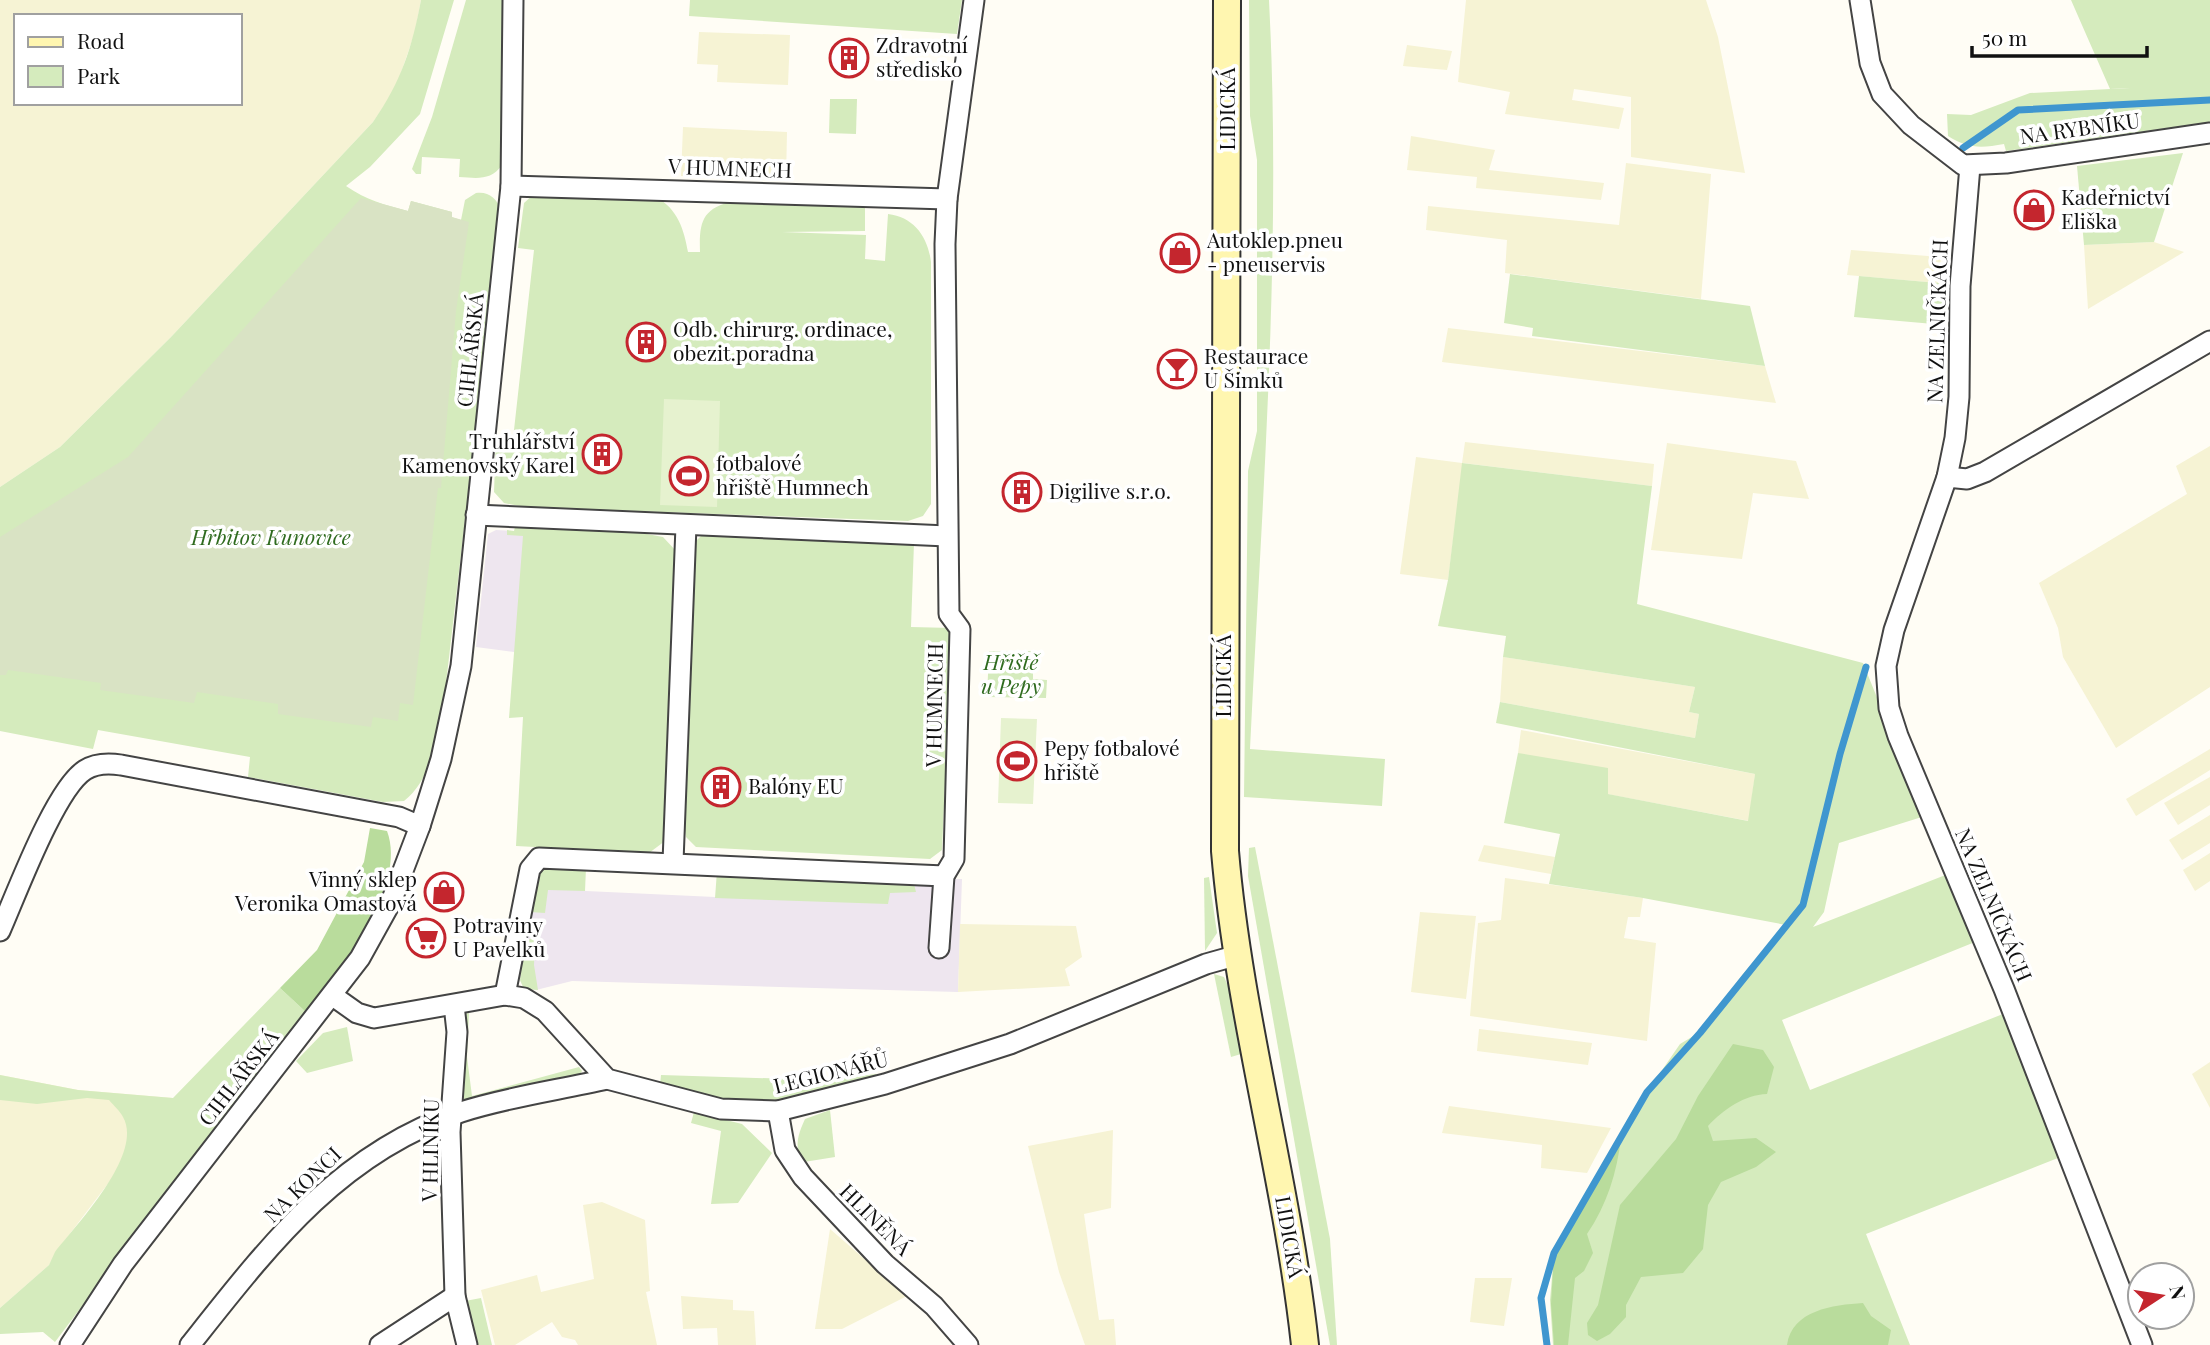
<svg xmlns="http://www.w3.org/2000/svg" width="2210" height="1345" viewBox="0 0 2210 1345" font-family="'Playfair Display',serif">
<style>
.industrial{fill:#eee6ef}
.farmland{fill:#f6f3d4;fill-rule:evenodd}
.green{fill:#d5ebbd}
.forest{fill:#b9dc9c}
.cemetery{fill:#d9e3c4}
.pitch{fill:#e6f2cf}
.lines{fill:none;stroke-linecap:round;stroke-linejoin:round}
.stream{stroke:#3f96cf;stroke-width:7}
.minor-casing{stroke:#444;stroke-width:23}
.secondary-casing{stroke:#333;stroke-width:30}
.minor{stroke:#fff;stroke-width:19}
.secondary{stroke:#fff6b0;stroke-width:26}
.labels{text-anchor:middle;stroke-width:7;stroke-linejoin:round;paint-order:stroke}
.poi-label{font-size:21px;fill:#111;stroke:#fff;text-anchor:start}
.street-label{font-size:21px;fill:#111;stroke:#fff}
.park-label{font-size:21px;font-style:italic;fill:#2f6b1f;stroke:#fff}
</style>
<rect width="100%" height="100%" fill="#fffdf5"/>
<g class="industrial">
<path d="M496 530 532 532 522 653 476 647 488 534Z"/>
<path d="M535 878 586 891 715 897 909 879H962L958 992 572 981 536 990 524 989 520 980Z"/>
</g>
<g class="farmland">
<path d="M0 0H421L415 32 395 90 373 122 171 337 60 447 0 487ZM16 16H240V103H16Z"/>
<path d="M1466 0H1706L1718 37 1745 173 1631 157V97L1574 89 1572 100 1624 108 1619 129 1505 114 1510 92 1458 82Z"/>
<path d="M699 32 790 35 788 85 717 82 718 65 697 64Z"/>
<path d="M1407 45 1452 51 1447 70 1403 66Z"/>
<path d="M683 127 787 132 786 180 681 176Z"/>
<path d="M1411 136 1495 150 1489 170 1604 183 1601 200 1476 188 1477 177 1407 170Z"/>
<path d="M1626 163 1711 174 1701 299 1505 273 1507 240 1426 230 1428 206 1619 225Z"/>
<path d="M2154 242 2184 252 2088 309 2084 245Z"/>
<path d="M1851 250 1941 257 1938 283 1847 275Z"/>
<path d="M1448 328 1765 366 1776 403 1442 362Z"/>
<path d="M1465 442 1654 464 1652 486 1463 463 1448 580 1400 574 1416 457 1462 463Z"/>
<path d="M1667 443 1796 461 1809 499 1753 493 1742 559 1651 550Z"/>
<path d="M2210 446V687L2116 748 2063 657 2058 628 2039 583 2187 494 2176 466Z"/>
<path d="M1503 657 1695 687 1689 712 1699 714 1695 738 1500 702Z"/>
<path d="M1521 730 1755 774 1749 821 1607 794 1518 753Z"/>
<path d="M2210 749V770L2136 816 2126 799Z"/>
<path d="M2210 777V805L2178 825 2164 803Z"/>
<path d="M2210 815V843L2182 860 2169 840Z"/>
<path d="M1484 845 1555 857 1551 874 1478 861Z"/>
<path d="M2210 853V881L2195 891 2183 870Z"/>
<path d="M1505 878 1643 898 1640 917H1628L1624 938 1656 943 1647 1041 1470 1016 1478 923 1501 920Z"/>
<path d="M1420 912 1476 916 1466 999 1411 992Z"/>
<path d="M960 924 1076 926 1082 957 1065 969 1070 986 958 992Z"/>
<path d="M1479 1029 1592 1043 1588 1065 1477 1051Z"/>
<path d="M2210 1062V1108L2192 1074Z"/>
<path d="M0 1075 78 1090 173 1098 56 1252 49 1265 0 1308Z"/>
<path d="M1449 1106 1611 1128 1587 1173 1541 1168 1542 1145 1442 1133Z"/>
<path d="M1113 1130 1111 1208 1084 1214 1099 1320 1114 1319 1116 1345H1085L1059 1272 1028 1146Z"/>
<path d="M602 1202 645 1220 650 1291 646 1292 657 1345H578L575 1340 562 1337 552 1322 515 1345H495L481 1290 537 1275 541 1292 594 1279 583 1205Z"/>
<path d="M830 1229 907 1296 842 1329H815Z"/>
<path d="M1475 1278H1512L1504 1326 1470 1322Z"/>
<path d="M681 1296 733 1300V1310L754 1311 756 1345H718L717 1328 683 1329Z"/>
</g>
<g class="green">
<path d="M421 0H454L420 114 370 167 346 186C366 200 385 205 408 211L411 201 452 212 451 217 461 220 465 200 476 193C488 191 497 198 501 210L443 709C435 741 432 779 404 801L383 802 248 777 250 757 98 730 93 749 0 731V487L60 447 171 337 373 122C401 82 412 48 421 0Z"/>
<path d="M466 0H503L502 165C491 181 477 178 459 177L460 159 422 157 421 174H416L412 169 432 117Z"/>
<path d="M690 0H962L957 34 689 16Z"/>
<path d="M1249 0H1269C1282 249 1262 500 1250 749L1385 759 1382 806 1244 797 1248 471 1257 431V160L1250 116Z"/>
<path d="M2071 0H2210V122L2006 151 2004 144C1982 148 1968 149 1948 136L1947 114 1971 115 2030 93 2189 85 2110 89Z"/>
<path d="M830 99H857L856 134 829 133Z"/>
<path d="M2183 153 2154 242 2084 245 2077 166Z"/>
<path d="M535 193C553 194 647 192 656 197 678 209 684 230 688 252H700C699 222 702 208 734 201L865 206V231L782 232 866 235 865 259 885 261 888 214C914 217 928 237 931 262V504L923 516 908 521 525 507 504 503 494 492 496 437 513 439 534 250 518 248 524 203Z"/>
<path d="M1510 274 1750 306 1765 366 1532 336 1533 328 1504 323Z"/>
<path d="M1859 276 1938 283 1947 288 1945 325 1854 317Z"/>
<path d="M1462 463 1652 486 1637 604 1863 663 1925 816 1839 843 1824 912 1813 927 1948 874 1975 942 1782 1020 1810 1090 2003 1014 2063 1156 1866 1234 1910 1345H1553L1550 1300 1554 1254 1647 1092 1680 1044 1700 1032 1743 974 1786 925 1643 898 1549 884 1560 834 1504 823 1518 753 1608 768V794L1748 821 1755 774 1496 723 1500 702 1695 738 1699 714 1689 712 1695 687 1503 657 1506 636 1438 626 1448 580Z"/>
<path d="M515 527 631 531 663 537 677 552 665 841 649 853 516 846 523 717 509 718 523 536 507 535V530L514 531Z"/>
<path d="M702 535 914 543 911 627 952 628 942 850 930 859 696 847 686 837 683 817 694 543Z"/>
<path d="M989 651H1033V679L1047 680 1046 698 987 697Z"/>
<path d="M1255 847 1330 1239 1337 1345H1330L1248 876 1249 848Z"/>
<path d="M547 867 586 868 585 891 548 890 545 913 530 912 539 872Z"/>
<path d="M717 871 914 884 916 892 890 893 888 904 715 898Z"/>
<path d="M1209 877 1217 933 1205 951 1204 878Z"/>
<path d="M530 939H535L534 965 538 990 524 989 520 980 524 943Z"/>
<path d="M1214 974 1224 977 1229 988 1241 1054 1231 1057Z"/>
<path d="M280 988 308 1014 161 1201 55 1342 43 1332 0 1334V1308L49 1265 55 1252C77 1224 144 1154 123 1117 120 1111 114 1106 109 1100L87 1098 37 1104 0 1100V1075L78 1090 173 1098Z"/>
<path d="M469 1013 467 1057 472 1096 579 1067 582 1071 579 1076 469 1103 463 1098 464 1014Z"/>
<path d="M347 1027 353 1061 307 1073 296 1061 323 1033Z"/>
<path d="M876 1074V1076C835 1088 793 1103 750 1102 720 1101 690 1092 660 1085L661 1075 824 1080Z"/>
<path d="M830 1110 835 1157 804 1162C793 1147 798 1135 805 1119Z"/>
<path d="M694 1112 742 1124 772 1153 738 1203 711 1204 721 1131 691 1123Z"/>
<path d="M481 1298 492 1345H478L465 1301Z"/>
</g>
<g class="forest">
<path d="M370 828 387 831C408 887 339 970 308 1014L280 988 317 950 364 862Z"/>
<path d="M1733 1044 1763 1050 1774 1067 1767 1094C1744 1095 1724 1109 1708 1126L1713 1141 1756 1138 1776 1152 1756 1167 1721 1182 1708 1205 1703 1249 1683 1273 1641 1277 1626 1305V1317L1610 1334 1597 1341 1588 1335 1587 1323 1598 1305 1620 1205 1676 1139 1698 1096Z"/>
<path d="M1621 1138C1617 1172 1607 1205 1587 1234L1593 1253 1584 1271 1575 1278 1568 1345H1554L1551 1304 1554 1253Z"/>
<path d="M1863 1303 1871 1316 1891 1330 1888 1345H1787C1792 1310 1833 1305 1863 1303Z"/>
</g>
<path class="cemetery" d="M361 198 408 211 411 201 452 212V217L469 222 456 311 441 488H438L413 705 400 703 398 721 373 717 371 727 278 714V704L197 692 194 703 100 690 101 683 8 670 6 675H0V537L128 457Z"/>
<g class="pitch">
<path d="M664 399 720 401 717 507 660 505Z"/>
<path d="M1001 718 1037 719 1033 804 998 803Z"/>
</g>
<g class="lines">
<g class="stream">
<path d="M1963 148 2018 110 2210 100"/>
<path d="M1547 1345 1541 1298 1554 1253 1647 1092 1700 1033 1803 905 1840 754 1866 667"/>
</g>
<defs>
<g id="minor">
<path d="M1860 0 1870 63 1882 94 1911 125 1963 165 2006 163 2210 133"/>
<path d="M1970 166 1960 286 1959 397 1955 438 1947 477 1894 630 1886 666 1889 708 1898 736 2004 989 2142 1345"/>
<path d="M511 186 947 199"/>
<path d="M1947 477 1967 479 1985 472 2210 341"/>
<path d="M476 515 947 536"/>
<path d="M673 862 686 526"/>
<path d="M0 931C16 895 55 789 85 770 96 763 108 763 121 765L399 817 420 826"/>
<path d="M939 948 944 876 954 859 960 629 949 614 945 244 947 199 974 0"/>
<path d="M505 995 530 869 539 858 944 876"/>
<path d="M333 996 357 1013 374 1018 505 995 524 998 545 1011 607 1079 721 1109 778 1111 885 1084 1010 1044 1206 964 1238 955"/>
<path d="M454 1005 457 1032 450 1132 455 1296 467 1345"/>
<path d="M778 1111 785 1150 803 1177 885 1264 934 1306 968 1345"/>
<path d="M70 1345 123 1264 360 958 391 902 420 826 441 759 461 666 511 186 513 0"/>
<path d="M190 1345C267 1248 338 1153 461 1112 507 1097 559 1090 607 1079"/>
<path d="M380 1345 455 1296"/>
</g>
<path id="secondary" d="M1227 0 1225 851C1239 1017 1287 1179 1305 1345"/>
</defs>
<use href="#minor" class="minor-casing"/>
<use href="#secondary" class="secondary-casing"/>
<use href="#minor" class="minor"/>
<use href="#secondary" class="secondary"/>
</g>
<defs>
<symbol id="building-ring" viewBox="-11 -11 22 22"><circle r="9.5" fill="#fff" stroke="#c4262e" stroke-width="1.5"/><path d="M-4-6H4V6H1V3H-1V6H-4ZM-2.5-4.3h1.7v1.8h-1.7ZM.8-4.3h1.7v1.8H.8ZM-2.5-1h1.7V.8h-1.7ZM.8-1h1.7V.8H.8Z" fill="#c4262e"/></symbol>
<symbol id="shop-ring" viewBox="-11 -11 22 22"><circle r="9.5" fill="#fff" stroke="#c4262e" stroke-width="1.5"/><path d="M-5-2.5h2.3a2.7 3.5 0 0 1 5.4 0H5L5.5 6h-11ZM-1.5-2.5h3a1.5 2.3 0 0 0-3 0Z" fill="#c4262e"/></symbol>
<symbol id="bar-ring" viewBox="-11 -11 22 22"><circle r="9.5" fill="#fff" stroke="#c4262e" stroke-width="1.5"/><path d="M-6-5H6L.8 .8V4.5H3.5V6h-7V4.5H-.8V.8Z" fill="#c4262e"/></symbol>
<symbol id="stadium-ring" viewBox="-11 -11 22 22"><circle r="9.5" fill="#fff" stroke="#c4262e" stroke-width="1.5"/><path d="M0-5a6.5 5 0 1 0 0 10a6.5 5 0 1 0 0-10ZM-3.5-1.8h7v3.6h-7Z" fill="#c4262e"/></symbol>
<symbol id="supermarket-ring" viewBox="-11 -11 22 22"><circle r="9.5" fill="#fff" stroke="#c4262e" stroke-width="1.5"/><path d="M-6-5.5h2.5l.6 2H6L4.5 2H-2.5L-4.4-4H-6ZM-1.5 3.2a1.3 1.3 0 1 0 .1 0ZM3 3.2a1.3 1.3 0 1 0 .1 0Z" fill="#c4262e"/></symbol>
</defs>
<g fill-rule="evenodd">
<use href="#building-ring" x="827" y="36" width="44" height="44"/>
<use href="#shop-ring" x="2012" y="188" width="44" height="44"/>
<use href="#shop-ring" x="1158" y="231" width="44" height="44"/>
<use href="#building-ring" x="624" y="320" width="44" height="44"/>
<use href="#bar-ring" x="1155" y="347" width="44" height="44"/>
<use href="#building-ring" x="580" y="432" width="44" height="44"/>
<use href="#stadium-ring" x="667" y="454" width="44" height="44"/>
<use href="#building-ring" x="1000" y="470" width="44" height="44"/>
<use href="#stadium-ring" x="995" y="739" width="44" height="44"/>
<use href="#building-ring" x="699" y="765" width="44" height="44"/>
<use href="#shop-ring" x="422" y="870" width="44" height="44"/>
<use href="#supermarket-ring" x="404" y="916" width="44" height="44"/>
</g>
<g class="labels">
<g class="poi-label">
<text x="876" y="53">Zdravotní<tspan x="876" dy="24">středisko</tspan></text>
<text x="2061" y="205">Kadeřnictví<tspan x="2061" dy="24">Eliška</tspan></text>
<text x="1207" y="248">Autoklep.pneu<tspan x="1207" dy="24">- pneuservis</tspan></text>
<text x="673" y="337">Odb. chirurg. ordinace,<tspan x="673" dy="24">obezit.poradna</tspan></text>
<text x="1204" y="364">Restaurace<tspan x="1204" dy="24">U Šimků</tspan></text>
<text x="575" y="449" text-anchor="end">Truhlářství<tspan x="575" dy="24">Kamenovský Karel</tspan></text>
<text x="716" y="471">fotbalové<tspan x="716" dy="24">hřiště Humnech</tspan></text>
<text x="1049" y="499">Digilive s.r.o.</text>
<text x="1044" y="756">Pepy fotbalové<tspan x="1044" dy="24">hřiště</tspan></text>
<text x="748" y="794">Balóny EU</text>
<text x="417" y="887" text-anchor="end">Vinný sklep<tspan x="417" dy="24">Veronika Omastová</tspan></text>
<text x="453" y="933">Potraviny<tspan x="453" dy="24">U Pavelků</tspan></text>
</g>
<g class="street-label">
<text transform="translate(1228 109) rotate(-90)" y="7">LIDICKÁ</text>
<text transform="translate(2080 129) rotate(-8)" y="7">NA RYBNÍKU</text>
<text transform="translate(730 169) rotate(2)" y="7">V HUMNECH</text>
<text transform="translate(1938 321) rotate(-88)" y="7">NA ZELNIČKÁCH</text>
<text transform="translate(471 350) rotate(-84)" y="7">CIHLÁŘSKÁ</text>
<text transform="translate(1224 676) rotate(-90)" y="7">LIDICKÁ</text>
<text transform="translate(935 705) rotate(-89)" y="7">V HUMNECH</text>
<text transform="translate(1993 905) rotate(67)" y="7">NA ZELNIČKÁCH</text>
<text transform="translate(831 1073) rotate(-14)" y="7">LEGIONÁŘŮ</text>
<text transform="translate(239 1078) rotate(-52)" y="7">CIHLÁŘSKÁ</text>
<text transform="translate(431 1150) rotate(-89)" y="7">V HLINÍKU</text>
<text transform="translate(303 1185) rotate(-44)" y="7">NA KONCI</text>
<text transform="translate(875 1220) rotate(45)" y="7">HLINĚNÁ</text>
<text transform="translate(1289 1237) rotate(80)" y="7">LIDICKÁ</text>
</g>
<g class="park-label">
<text x="271" y="545">Hřbitov Kunovice</text>
<text x="1011" y="670">Hřiště<tspan x="1011" dy="24">u Pepy</tspan></text>
</g>
</g>
<rect x="14" y="14" width="228" height="91" fill="#ffffff" stroke="#a0a0a0" stroke-width="2"/>
<rect x="28" y="37" width="35" height="10" fill="#fff6b0" stroke="#a0a0a0" stroke-width="2"/>
<text x="77" y="49" font-size="21" fill="#111111">Road</text>
<rect x="28" y="66" width="35" height="21" fill="#d5ebbd" stroke="#a0a0a0" stroke-width="2"/>
<text x="77" y="84" font-size="21" fill="#111111">Park</text>
<g transform="translate(2161 1296) rotate(78)"><circle r="33" fill="#ffffff" stroke="#a0a0a0" stroke-width="2"/>
<path d="M0-5L12 26L0 18L-12 26Z" fill="#c4262e"/>
<text y="-10" font-size="19" font-weight="bold" text-anchor="middle" fill="#111111">N</text>
</g>
<path d="M1972 46v10h175v-10" fill="none" stroke="#111111" stroke-width="3.5"/>
<text x="1982" y="46" font-size="21" fill="#111111" stroke="#ffffff" stroke-width="5" paint-order="stroke">50 m</text>
</svg>
